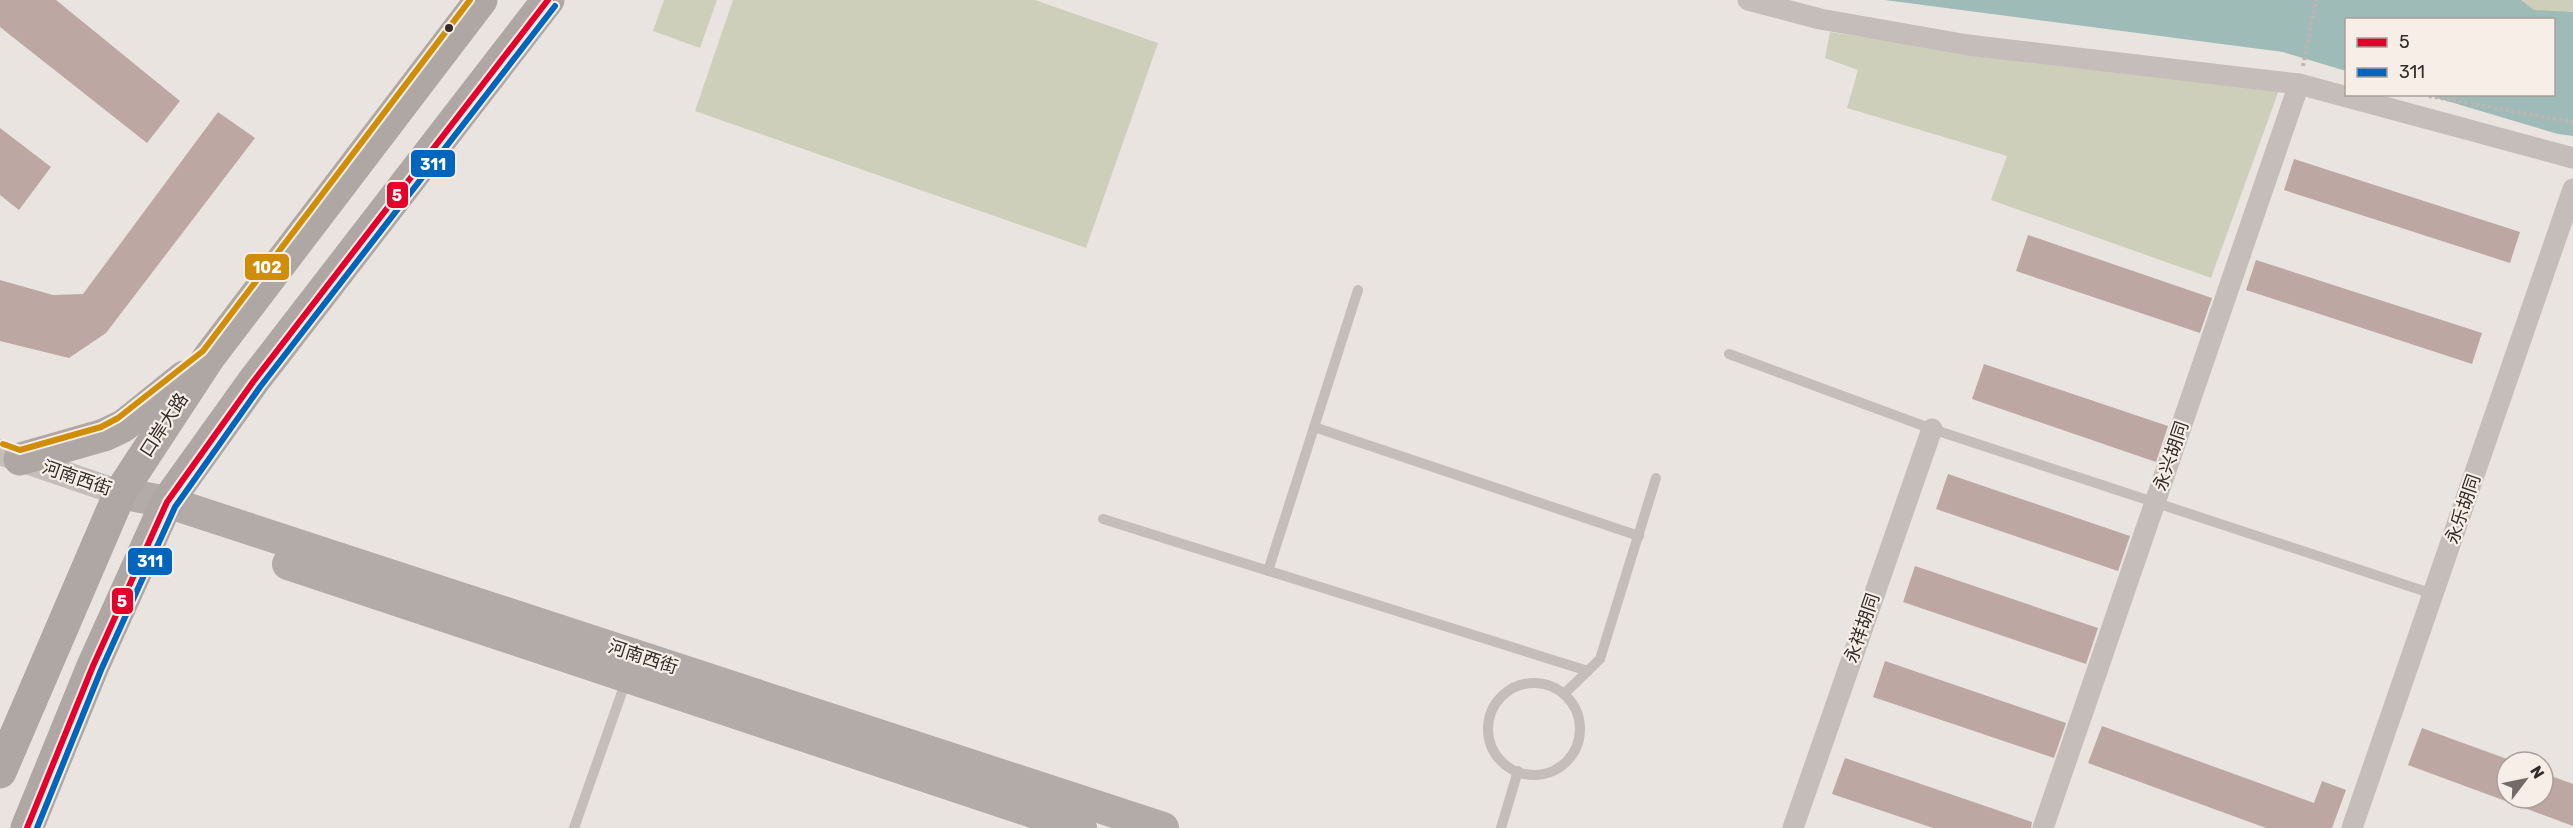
<svg xmlns="http://www.w3.org/2000/svg" width="2573" height="828" viewBox="0 0 2573 828" font-family="Rubik,'Noto Sans SC',sans-serif">
<style>
.green{fill:#cecfbb}
.water{fill:#9ebbb7}
.building{fill:#bda7a3}
.lines{fill:none;stroke-linecap:round;stroke-linejoin:round}
.path{stroke:#bcb5b2;stroke-width:4;stroke-dasharray:3 3;stroke-linecap:butt}
.service{stroke:#c4bdb9;stroke-width:10}
.minor{stroke:#c4bdb9;stroke-width:21}
.tertiary{stroke:#c4bdb9;stroke-width:26}
.primary{stroke:#b2aba8;stroke-width:32}
.trunk{stroke:#aea7a4;stroke-width:33}
.bus-1-casing{stroke:#f7eee7;stroke-width:10}
.bus-2-casing{stroke:#f7eee7;stroke-width:10}
.bus-3-casing{stroke:#f7eee7;stroke-width:10}
.bus-1{stroke:#e4002b;stroke-width:6}
.bus-2{stroke:#0065bd;stroke-width:6}
.bus-3{stroke:#d08d08;stroke-width:6}
.bus-dot{fill:#342a28;stroke:#f7eee7;stroke-width:2}
.labels{text-anchor:middle;stroke-width:4.5;stroke-linejoin:round;paint-order:stroke}
.street-label{font-size:18px;fill:#342a28;stroke:#f7eee7}
.line-badge{stroke:#f7eee7;stroke-width:2}
.badge-label{font-size:16px;text-anchor:middle;font-weight:bold;fill:#fff}
</style>
<rect width="100%" height="100%" fill="#eae4e0"/>
<g class="green">
<path d="M664 0H717L700 48 653 31Z"/>
<path d="M733 0H1035L1158 43 1086 248 695 111Z"/>
<path d="M2448 0H2573V24Z"/>
<path d="M1830 32 2032 63 2279 90 2211 278 1991 200 2007 156 1847 108 1858 70 1825 58Z"/>
</g>
<path class="water" d="M1885 0H2521L2534 10 2573 12V136L2558 134 2427 95 2554 94V20H2346V71L2283 52Z"/>
<g class="building">
<path d="M0 0H56L180 101 147 143 0 27Z"/>
<path d="M218 112 255 138 106 333 69 358 0 341V280L53 295 83 294Z"/>
<path d="M0 128 51 167 19 210 0 195Z"/>
<path d="M2294 159 2520 232 2510 263 2284 190Z"/>
<path d="M2028 235 2212 298 2200 333 2016 271Z"/>
<path d="M2256 260 2482 333 2472 364 2246 290Z"/>
<path d="M1984 364 2168 426 2156 462 1972 399Z"/>
<path d="M1948 474 2130 536 2118 571 1936 509Z"/>
<path d="M1915 566 2098 628 2086 664 1903 602Z"/>
<path d="M1885 661 2066 723 2054 758 1873 697Z"/>
<path d="M2102 726 2314 803 2322 781 2346 790 2332 828H2266L2088 763Z"/>
<path d="M2422 728 2507 759V798H2543V773L2573 784V826L2408 765Z"/>
<path d="M1845 758 2032 822 2031 828H1933L1832 794Z"/>
</g>
<g class="lines">
<g class="path">
<path d="M2303 66 2316 0"/>
<path d="M2429 96 2573 122"/>
</g>
<g class="service">
<path d="M1729 354 1932 429 2433 594"/>
<path d="M1314 427 1639 536"/>
<path d="M1103 519 1588 671"/>
<path d="M1268 571 1358 290"/>
<circle cx="1534" cy="729" r="46"/>
<path d="M1564 694 1600 659 1656 478"/>
<path d="M574 828 627 678"/>
<path d="M1501 828 1518 771"/>
</g>
<g class="minor">
<path d="M1748 0 1820 19 1968 45 2299 84 2573 158"/>
<path d="M1793 828 1932 429"/>
<path d="M2043 828 2299 84"/>
<path d="M2352 828 2573 189"/>
</g>
<path class="tertiary" d="M0 452 120 493"/>
<g class="primary">
<path d="M120 493 167 502 1163 828"/>
<path d="M288 564 1081 828"/>
</g>
<g class="trunk">
<path d="M20 459 104 435 123 426 184 377"/>
<path d="M0 772 120 493 209 357 481 0"/>
<path d="M27 828 93 666 167 502 253 382 548 0"/>
</g>
<defs>
<path id="bus-1" d="M27 828 93 666 167 502 253 382 548 0"/>
<path id="bus-2" d="M37 828 101 670 175 507 260 387 555 6"/>
<path id="bus-3" d="M3 444 20 450 101 427 118 418 203 351 470 0"/>
</defs>
<use href="#bus-1" class="bus-1-casing"/>
<use href="#bus-2" class="bus-2-casing"/>
<use href="#bus-3" class="bus-3-casing"/>
<use href="#bus-1" class="bus-1"/>
<use href="#bus-2" class="bus-2"/>
<use href="#bus-3" class="bus-3"/>
</g>
<circle class="bus-dot" cx="449" cy="28" r="5"/>
<g class="labels">
<g class="street-label">
<text transform="translate(164 425) rotate(-57)" y="6">口岸大路</text>
<text transform="translate(2171 456) rotate(-71)" y="6">永兴胡同</text>
<text transform="translate(77 478) rotate(19)" y="6">河南西街</text>
<text transform="translate(2463 509) rotate(-71)" y="6">永乐胡同</text>
<text transform="translate(1862 628) rotate(-71)" y="6">永祥胡同</text>
<text transform="translate(643 657) rotate(18)" y="6">河南西街</text>
</g>
</g>
<g class="line-badge">
<rect x="410" y="149" width="46" height="29" rx="6" fill="#0065bd"/>
<rect x="386" y="181" width="23" height="28" rx="6" fill="#e4002b"/>
<rect x="244" y="253" width="46" height="28" rx="6" fill="#d08d08"/>
<rect x="127" y="547" width="46" height="29" rx="6" fill="#0065bd"/>
<rect x="111" y="587" width="23" height="28" rx="6" fill="#e4002b"/>
</g>
<g class="badge-label">
<text x="433" y="170">311</text>
<text x="397" y="201">5</text>
<text x="267" y="273">102</text>
<text x="150" y="567">311</text>
<text x="122" y="607">5</text>
</g>
<rect x="2345" y="18" width="210" height="78" fill="#f7eee7" stroke="#a9a09b" stroke-width="1.5"/>
<rect x="2357" y="38" width="30" height="9" fill="#e4002b" stroke="#a9a09b" stroke-width="1.5"/>
<text x="2399" y="48" font-size="18" fill="#342a28">5</text>
<rect x="2357" y="68" width="30" height="9" fill="#0065bd" stroke="#a9a09b" stroke-width="1.5"/>
<text x="2399" y="78" font-size="18" fill="#342a28">311</text>
<g transform="translate(2525 780) rotate(58)"><circle r="28" fill="#f7eee7" stroke="#a9a09b" stroke-width="1.5"/>
<path d="M0-4.5L10 22L0 15L-10 22Z" fill="#746b68"/>
<text y="-9" font-size="16" font-weight="bold" text-anchor="middle" fill="#342a28">N</text>
</g>
</svg>
